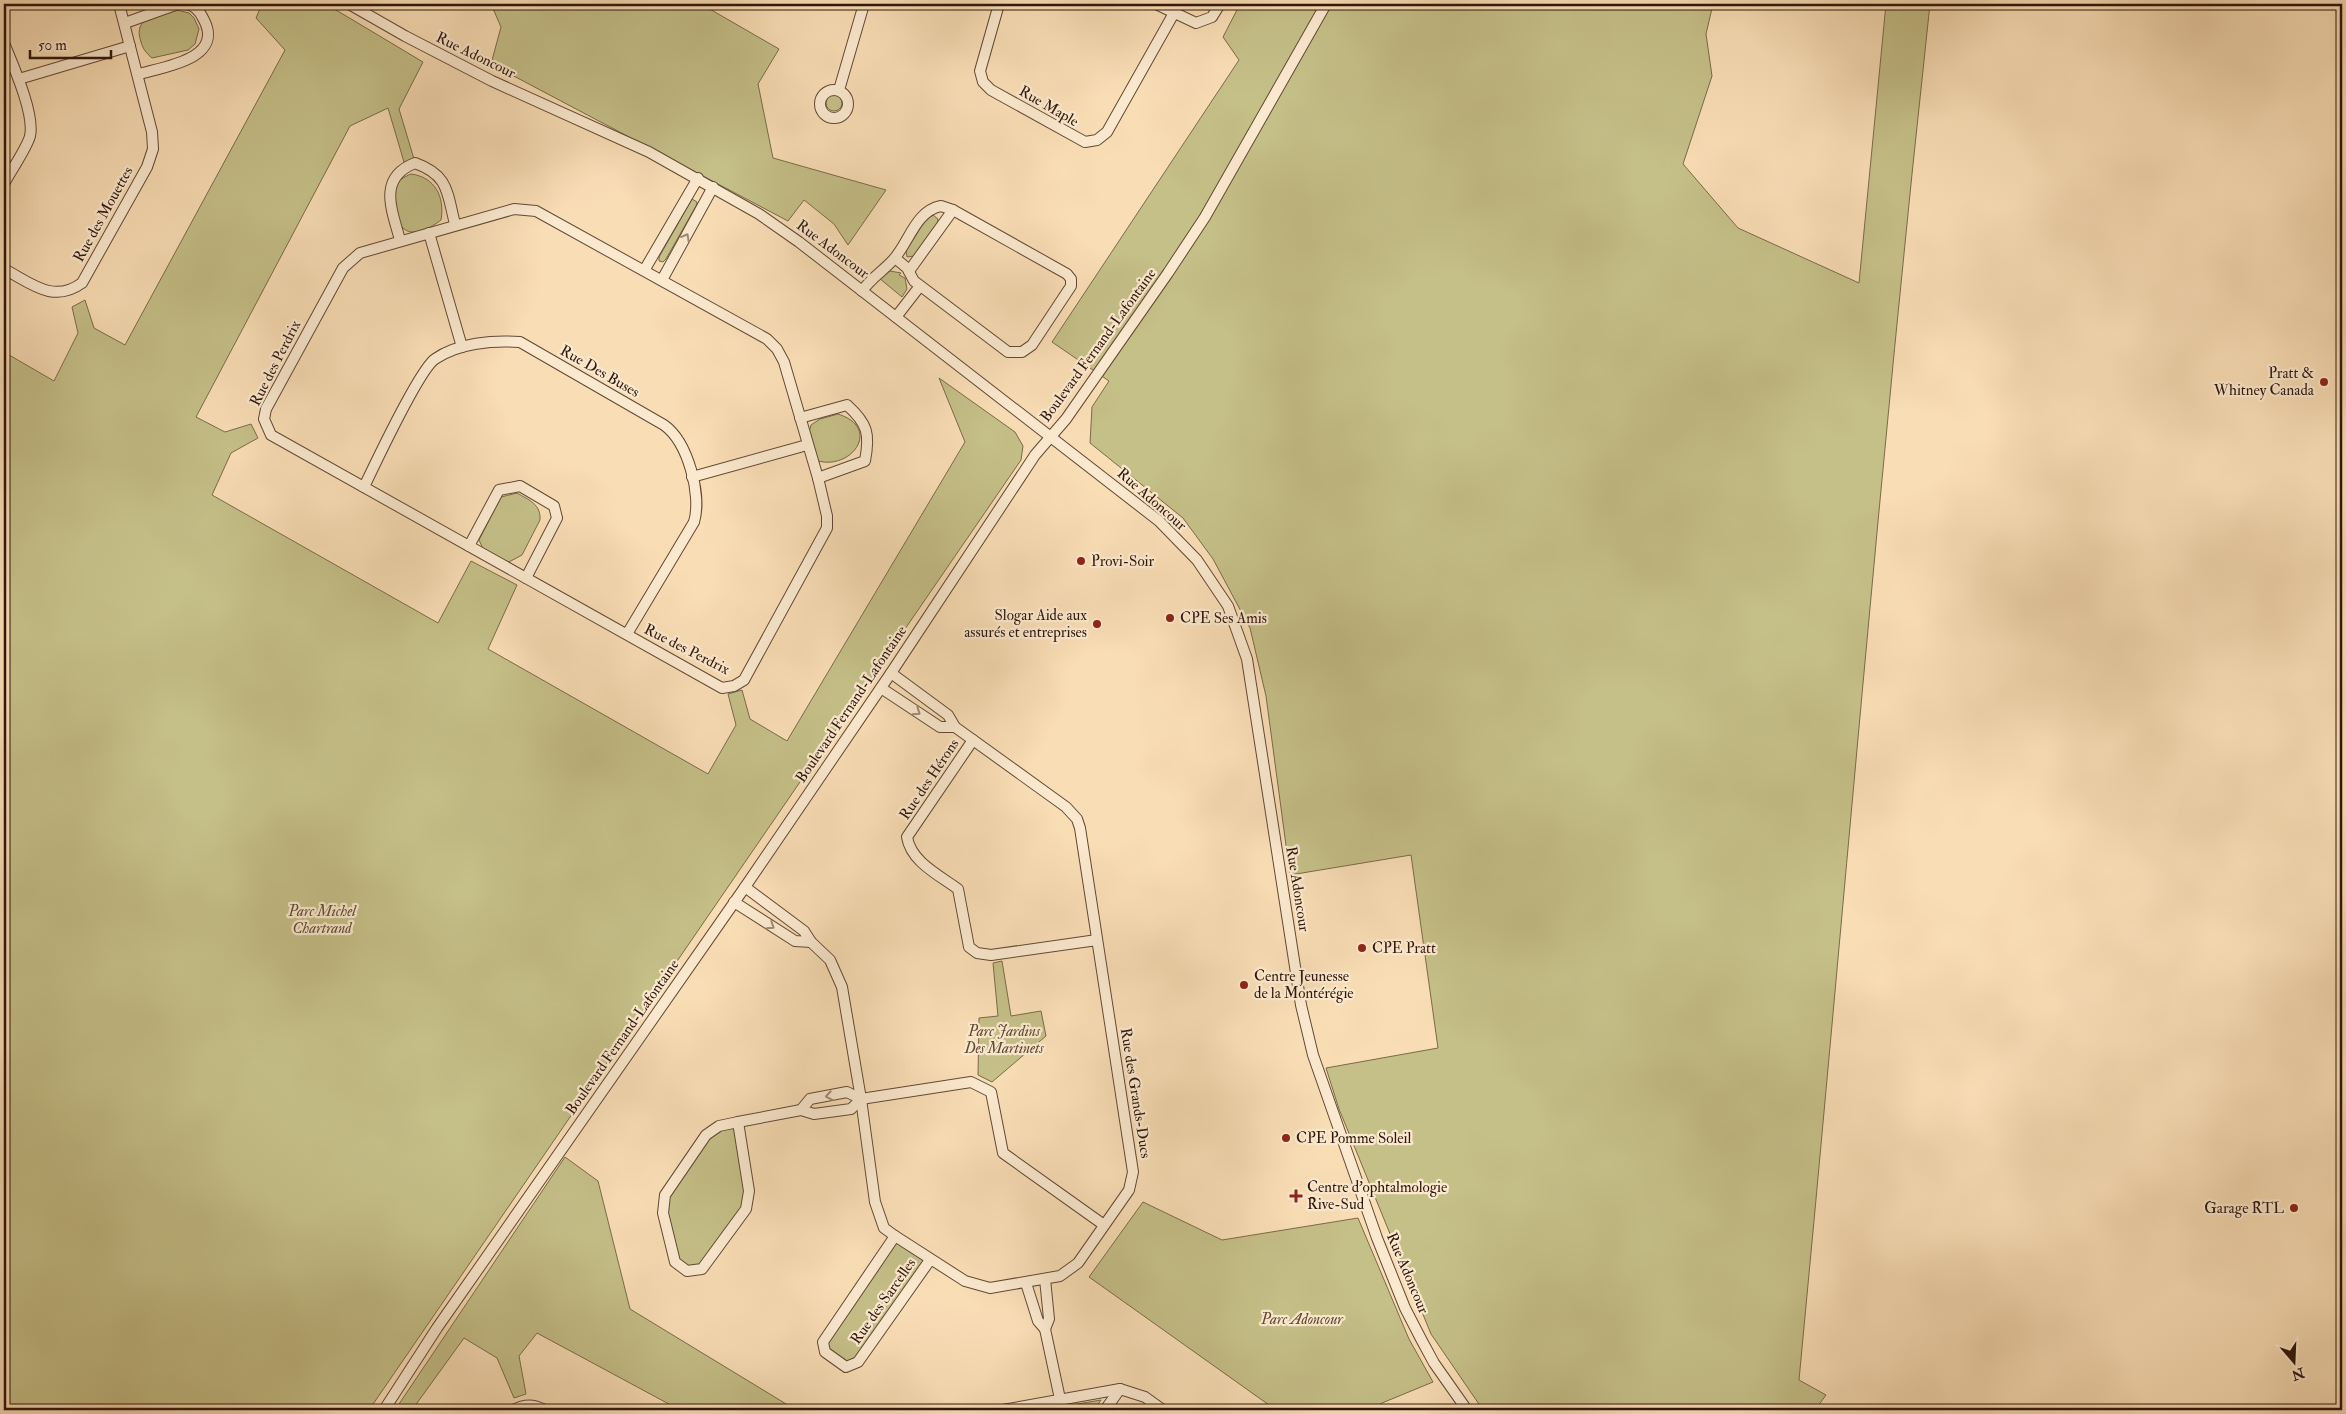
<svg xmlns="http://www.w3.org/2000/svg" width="2346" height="1414" viewBox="0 0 2346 1414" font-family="'IM FELL Double Pica',serif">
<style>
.green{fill:#c5bf88;stroke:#7a6a4a}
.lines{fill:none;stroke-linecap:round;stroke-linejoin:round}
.minor-casing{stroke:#624836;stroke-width:12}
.minor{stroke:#fbe9cf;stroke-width:10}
.oneway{stroke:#a08a77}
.poi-dot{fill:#8f2418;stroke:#fbe9cf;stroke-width:2}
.labels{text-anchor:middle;stroke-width:4.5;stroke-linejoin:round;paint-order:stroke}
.street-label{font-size:15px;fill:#30160b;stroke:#fbe9cf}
.poi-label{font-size:15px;fill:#30160b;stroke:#fbe9cf;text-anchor:start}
.park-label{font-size:15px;font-style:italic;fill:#5d4930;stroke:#fbe9cf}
</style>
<rect width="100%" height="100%" fill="#f9ddb5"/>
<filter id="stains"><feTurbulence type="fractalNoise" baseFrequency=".004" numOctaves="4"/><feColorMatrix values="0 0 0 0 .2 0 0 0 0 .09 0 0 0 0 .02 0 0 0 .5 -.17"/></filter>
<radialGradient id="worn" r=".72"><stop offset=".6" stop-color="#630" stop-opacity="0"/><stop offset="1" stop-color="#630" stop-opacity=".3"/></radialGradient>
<g class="green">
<path d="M262 4H326L423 62 399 109 414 159 404 162 388 108 350 126 196 417 225 432 251 424 258 438 231 453 212 495 438 623 471 561 517 585 488 649 708 774 736 725 728 694 742 690 750 719 787 741 965 442 939 378 1015 432 1023 446 1021 460 369 1410H4V352L54 381 78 333 72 307 85 300 94 328 125 345 285 50 256 18Z"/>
<path d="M491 4H701L779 49 758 84 773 158 886 190 848 245 834 224 804 200 788 221 491 64 501 27Z"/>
<path d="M1240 4H1713L1706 34 1712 76 1683 164 1738 228 1859 283 1886 4H1930C1880 462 1843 921 1799 1380L1826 1395 1815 1410H1483L1431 1334 1339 1109 1326 1068 1438 1048 1411 855 1290 875 1266 696 1250 628 1213 559 1183 518 1090 443 1092 407 1109 381 1052 342 1239 60 1223 37Z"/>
<path d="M177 10 189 13 194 18 199 29 195 44 188 50 152 58C146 53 143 49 141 42 132 16 158 15 177 10Z"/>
<circle cx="834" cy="103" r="8"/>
<path d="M411 174C435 177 445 197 441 220 432 227 412 239 402 227 399 223 398 216 396 212 394 204 391 197 393 189 396 181 404 177 411 174Z"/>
<path d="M692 199 697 202 696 206 666 259 663 262 659 261V257Z"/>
<path d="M933 215 938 219 937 224 914 256 907 257 906 251 928 216Z"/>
<path d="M890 271 901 273 899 275 905 278 907 289 902 297 879 278Z"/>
<path d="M838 414C882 428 852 470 818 461L808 436 811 425 820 419Z"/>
<path d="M517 493C529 500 541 504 540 520L522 555 509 562 484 551 479 540 501 497Z"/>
<path d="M1002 961 1011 1016 1041 1011 1046 1036 992 1082 978 1075 979 1018 998 1016 993 963Z"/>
<path d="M738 1122 746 1209 702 1269 687 1271 675 1262 665 1195 706 1135Z"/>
<path d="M565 1157 598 1181 630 1309 796 1410H680L537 1333 519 1356 526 1394 514 1398 497 1358 464 1338 412 1410H395Z"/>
<path d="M1143 1202 1222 1240 1358 1218 1409 1339 1433 1382 1382 1403 1372 1410H1276L1089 1277Z"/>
<path d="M895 1236 930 1260 858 1362 846 1367 825 1352 823 1342Z"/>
<path d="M1101 1400 1094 1410H1042Z"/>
</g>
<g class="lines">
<defs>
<g id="minor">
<path d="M349 4 405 36 492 81 649 152 759 214 799 242 1159 521 1197 560 1228 606 1247 659 1301 1005 1313 1055 1377 1238 1405 1308 1421 1339 1434 1363 1467 1410"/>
<path d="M999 4 980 71 983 82 991 90 1085 142 1097 140 1107 132 1174 13"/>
<path d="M1156 4 1196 23 1212 17 1220 4"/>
<path d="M125 23 178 4"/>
<path d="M4 43C13 65 35 114 30 136 27 148 10 172 4 184"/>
<path d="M139 74C164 67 224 59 204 20 200 11 194 4 184 4"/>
<path d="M19 79 130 46"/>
<circle cx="834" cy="104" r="14"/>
<path d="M839 90 864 4"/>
<path d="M514 209 536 211 767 339 777 349 784 362 818 478 827 516V528L744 680 734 686 722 688 271 435 264 419 266 409 343 268 360 253Z"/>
<path d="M429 233 462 347"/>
<path d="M400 240C392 210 377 178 415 163 449 175 447 193 455 224"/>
<path d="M4 269C31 283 53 304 82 283L147 167 153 149 152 132 119 4"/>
<path d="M645 269 698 178"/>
<path d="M909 271 953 210"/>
<path d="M662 280 713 187"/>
<path d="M862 291C871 278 883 271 893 260 909 243 915 211 941 206L953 210 1067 274 1071 279V286L1032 345 1022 352H1008L914 281 907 268 895 258"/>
<path d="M896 317 920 286"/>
<path d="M800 418 847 405C868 424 870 434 865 461L818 478"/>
<path d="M692 477 807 445"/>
<path d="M364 487C375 464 419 370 435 359 458 343 493 340 520 342L664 425C688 442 702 495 694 522L627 634"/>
<path d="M469 546 499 490 520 486 554 506 557 518 526 578"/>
<path d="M881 688 940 727H955"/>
<path d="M973 740 907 837C911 862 939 875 958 889L969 947 977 953 991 955 1097 940"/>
<path d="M745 887 804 931 811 942 830 960 842 987 861 1099 875 1202 884 1228 895 1236 965 1281 990 1288 1060 1276 1078 1263 1129 1190 1133 1172 1080 828 1077 819 1066 807 955 727 948 715 891 673"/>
<path d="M734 902 795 941 811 942"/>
<path d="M801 1110 810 1099 847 1092 861 1099 971 1082 991 1092 1003 1153 1104 1225"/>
<path d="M738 1122 749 1191 746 1209 702 1269 687 1271 675 1262 663 1213 665 1195 706 1135 719 1126Z"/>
<path d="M738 1122 801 1110 814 1114 851 1109 861 1099"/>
<path d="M895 1236 823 1342 825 1352 846 1367 858 1362 930 1260"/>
<path d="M1026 1283 1038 1321 1045 1329 1049 1319 1045 1279"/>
<path d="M1045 1329 1060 1399"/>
<path d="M384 1410 437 1328 745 887 891 673 1035 455 1066 419 1168 273 1205 217 1326 4"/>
<path d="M513 1410C525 1404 533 1404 545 1410"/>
<path d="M1003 1410 1120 1389 1145 1397 1163 1410"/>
<path d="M1105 1410 1120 1389"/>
</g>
</defs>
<use href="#minor" class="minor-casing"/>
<use href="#minor" class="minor"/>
</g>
<defs><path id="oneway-chevron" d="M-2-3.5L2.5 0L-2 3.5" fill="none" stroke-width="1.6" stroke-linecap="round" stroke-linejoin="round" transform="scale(1.25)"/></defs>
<g class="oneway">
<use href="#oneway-chevron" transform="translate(686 237) rotate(-61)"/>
<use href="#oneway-chevron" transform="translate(917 712) rotate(34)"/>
<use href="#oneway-chevron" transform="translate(771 926) rotate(33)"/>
<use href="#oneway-chevron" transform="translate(829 1096) rotate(170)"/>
</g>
<g class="poi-dot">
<circle cx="2324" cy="382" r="5"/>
<circle cx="1081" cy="561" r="5"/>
<circle cx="1170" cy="618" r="5"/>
<circle cx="1097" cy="624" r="5"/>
<circle cx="1362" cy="948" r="5"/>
<circle cx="1244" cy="985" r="5"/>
<circle cx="1286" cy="1138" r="5"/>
<path d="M1293.5 1188.5h5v5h5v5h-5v5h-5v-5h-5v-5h5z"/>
<circle cx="2294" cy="1208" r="5"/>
</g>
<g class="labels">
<g class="street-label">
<text transform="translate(476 55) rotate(26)" y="5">Rue Adoncour</text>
<text transform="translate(1049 106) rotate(30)" y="5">Rue Maple</text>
<text transform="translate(103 214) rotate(-61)" y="5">Rue des Mouettes</text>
<text transform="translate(833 249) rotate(37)" y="5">Rue Adoncour</text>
<text transform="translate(1098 345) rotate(-54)" y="5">Boulevard Fernand-Lafontaine</text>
<text transform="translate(275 363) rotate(-63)" y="5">Rue des Perdrix</text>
<text transform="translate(600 371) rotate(30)" y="5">Rue Des Buses</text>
<text transform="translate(1152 499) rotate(41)" y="5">Rue Adoncour</text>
<text transform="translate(687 649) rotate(27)" y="5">Rue des Perdrix</text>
<text transform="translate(851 704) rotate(-56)" y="5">Boulevard Fernand-Lafontaine</text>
<text transform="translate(929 779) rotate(-56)" y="5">Rue des Hérons</text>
<text transform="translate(1298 889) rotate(81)" y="5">Rue Adoncour</text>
<text transform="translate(622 1037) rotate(-55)" y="5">Boulevard Fernand-Lafontaine</text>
<text transform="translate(1136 1093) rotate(81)" y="5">Rue des Grands-Ducs</text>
<text transform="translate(1408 1273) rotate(67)" y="5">Rue Adoncour</text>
<text transform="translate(883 1301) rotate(-55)" y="5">Rue des Sarcelles</text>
</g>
<g class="poi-label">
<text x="2314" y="378" text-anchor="end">Pratt &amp;<tspan x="2314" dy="17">Whitney Canada</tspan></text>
<text x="1091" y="566">Provi-Soir</text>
<text x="1087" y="620" text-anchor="end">Slogar Aide aux<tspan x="1087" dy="17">assurés et entreprises</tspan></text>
<text x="1180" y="623">CPE Ses Amis</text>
<text x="1372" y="953">CPE Pratt</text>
<text x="1254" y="981">Centre Jeunesse<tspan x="1254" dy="17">de la Montérégie</tspan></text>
<text x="1296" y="1143">CPE Pomme Soleil</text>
<text x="1307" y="1192">Centre d'ophtalmologie<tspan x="1307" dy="17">Rive-Sud</tspan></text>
<text x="2284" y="1213" text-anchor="end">Garage RTL</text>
</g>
<g class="park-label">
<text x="322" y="916">Parc Michel<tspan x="322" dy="17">Chartrand</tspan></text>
<text x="1004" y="1036">Parc Jardins<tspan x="1004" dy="17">Des Martinets</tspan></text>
<text x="1302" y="1324">Parc Adoncour</text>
</g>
</g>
<rect width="2346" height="1414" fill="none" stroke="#f9ddb5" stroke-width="20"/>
<rect x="5" y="5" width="2336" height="1404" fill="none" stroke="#30160b" stroke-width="2.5"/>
<rect x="10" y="10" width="2326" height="1394" fill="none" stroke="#30160b"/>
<g transform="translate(2294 1362) rotate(161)" stroke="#fbe9cf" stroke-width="4" paint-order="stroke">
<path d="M0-4L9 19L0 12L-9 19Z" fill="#30160b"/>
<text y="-8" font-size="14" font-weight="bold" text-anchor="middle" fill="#30160b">N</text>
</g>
<path d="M30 50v8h81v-8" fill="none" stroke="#30160b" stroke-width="2.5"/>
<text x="38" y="50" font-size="15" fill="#30160b" stroke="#fbe9cf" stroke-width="4" paint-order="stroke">50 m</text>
<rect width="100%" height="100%" filter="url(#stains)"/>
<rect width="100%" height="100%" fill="url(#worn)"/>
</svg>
